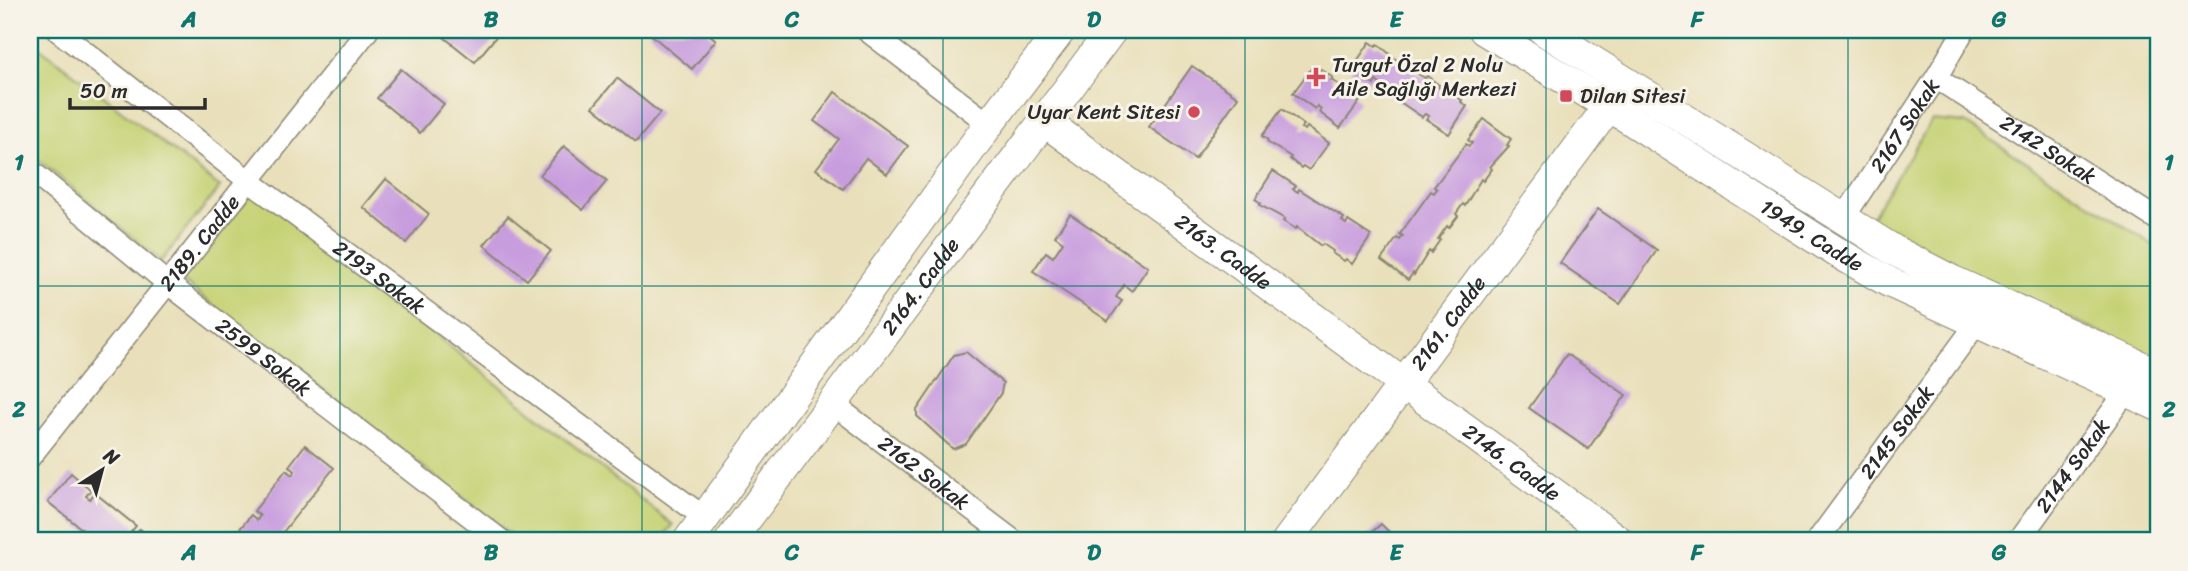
<svg xmlns="http://www.w3.org/2000/svg" width="2188" height="571" viewBox="0 0 2188 571" font-family="Sriracha,sans-serif">
<style>
.green{fill:#c5d273;stroke:#787e4f;stroke-width:2}
.building{fill:#c89dde}
.lines{fill:none;stroke-linecap:round;stroke-linejoin:round}
.street-casing{stroke:#8a8673;stroke-width:24}
.secondary-casing{stroke:#8a8673;stroke-width:32}
.street{stroke:#fff;stroke-width:21}
.secondary{stroke:#fff;stroke-width:30}
.grid{fill:none;stroke:#0f766e;stroke-width:2;stroke-opacity:0.55}
.poi-dot{fill:#d1495b;stroke:#f7f3e8;stroke-width:2.5}
.labels{text-anchor:middle;stroke-width:6;stroke-linejoin:round;paint-order:stroke}
.poi-label{font-size:21px;fill:#2b2b2b;stroke:#f7f3e8;text-anchor:start}
.street-label{font-size:21px;fill:#2b2b2b;stroke:#f7f3e8}
.neatline{fill:none;stroke:#0f766e;stroke-width:2.5}
.grid-label{font-size:23px;text-anchor:middle;font-weight:bold;fill:#0f766e}
</style>
<rect width="100%" height="100%" fill="#f7f3e8"/>
<filter id="ink" filterUnits="userSpaceOnUse"><feTurbulence type="fractalNoise" baseFrequency=".0143" numOctaves="2"/><feDisplacementMap in="SourceGraphic" scale="14" xChannelSelector="R" yChannelSelector="G"/><feConvolveMatrix kernelMatrix="1 2 1 2 8 2 1 2 1" color-interpolation-filters="sRGB"/></filter>
<filter id="wash" filterUnits="userSpaceOnUse"><feTurbulence type="fractalNoise" baseFrequency=".00686" numOctaves="4" result="noise"/><feDisplacementMap in="SourceGraphic" scale="28" xChannelSelector="R" yChannelSelector="G"/><feGaussianBlur stdDeviation="1.57" result="paint"/><feColorMatrix in="noise" values="0 0 0 0 0 0 0 0 0 0 0 0 0 0 0 0 0 1.4 0 .05"/><feComposite in="paint" operator="in"/></filter>
<g filter="url(#wash)">
<rect width="100%" height="100%" fill="#e9e0bb"/>
<g class="green">
<path d="M30 40 220 187 161 261 30 153Z"/>
<path d="M1932 120 1965 123 2158 248V358L1923 253 1869 221Z"/>
<path d="M251 194 266 199 673 525 660 541H519L195 291 182 280Z"/>
</g>
<g id="blocks">
<g class="building">
<path d="M435 30H494L499 33 475 62Z"/>
<path d="M652 30H704L716 40 692 69 649 33Z"/>
<path d="M1370 42 1376 46 1378 44 1399 62 1401 60 1413 68 1412 70 1418 74 1425 78 1427 76 1439 85 1438 87 1462 100 1461 102 1467 106 1449 134 1426 119 1429 116 1425 114 1422 117 1378 87 1380 84 1376 81 1374 85 1351 70Z"/>
<path d="M1192 66 1238 97 1195 159 1149 127Z"/>
<path d="M1313 66 1319 71 1321 69 1333 78 1331 80 1355 94 1354 96 1360 101 1340 128 1319 112 1321 109 1317 106 1315 109 1293 93Z"/>
<path d="M401 69 444 104 420 133 377 98Z"/>
<path d="M617 78 660 113 636 142 593 107Z"/>
<path d="M835 92 908 146 887 174 866 158 843 189 816 169 839 139 814 121Z"/>
<path d="M1282 109 1304 125 1301 128 1305 130 1307 127 1329 143 1309 170 1303 166 1301 168 1290 159 1291 157 1267 142 1268 140 1262 136Z"/>
<path d="M1484 119 1511 139 1507 145 1509 146 1490 167 1492 169 1483 181 1481 179 1465 206 1463 204 1456 214 1458 216 1449 228 1447 226 1438 239 1440 240 1431 253 1429 251 1414 275 1413 273 1408 280 1381 260 1397 238 1400 240 1403 236 1400 234 1431 191 1434 193 1437 189 1434 187 1466 144 1469 146 1472 143 1468 140Z"/>
<path d="M564 146 607 181 583 210 540 175Z"/>
<path d="M1273 171 1296 186 1293 189 1298 192 1299 189 1344 218 1342 221 1346 224 1348 221 1371 236 1352 264 1346 259 1344 261 1332 253 1333 251 1323 244 1321 246 1297 227 1296 229 1283 221 1285 219 1260 205 1261 203 1255 199Z"/>
<path d="M386 179 429 214 406 243 363 207Z"/>
<path d="M1598 209 1657 250 1620 304 1560 263Z"/>
<path d="M1070 214 1148 267 1132 291 1124 285 1116 297 1122 301 1108 321 1033 271 1046 252 1053 257 1063 242 1055 236Z"/>
<path d="M508 216 551 251 527 280 484 245Z"/>
<path d="M966 352 1003 383 1001 393 966 444 953 449 917 416V410L954 355Z"/>
<path d="M1567 354 1626 395 1588 449 1529 408Z"/>
<path d="M305 445 334 468 298 513 276 541H230L251 515 257 520 260 516 254 511 286 470 292 475 295 471 289 466Z"/>
<path d="M71 473 91 490 86 496 90 499 95 493 136 526 131 532 135 535 140 529 155 541H97L48 502Z"/>
<path d="M1381 524 1398 541H1362Z"/>
</g>
</g>
</g>
<g filter="url(#ink)">
<use href="#blocks" fill-opacity="0" stroke="#8a8673" stroke-width="2"/>
<g class="lines">
<defs>
<g id="street">
<path id="s1" d="M57 30 249 181 705 518"/>
<path d="M866 30 989 124"/>
<path id="s2" d="M1936 78 2158 220"/>
<path id="s3" d="M30 170 166 282 502 541"/>
<path id="s4" d="M1843 219 1936 78 1964 30"/>
<path id="s5" d="M833 404 1014 541"/>
<path id="s6" d="M30 457 368 30"/>
<path id="s7" d="M1817 541 1977 323"/>
<path id="s8" d="M2018 541 2126 392"/>
</g>
<g id="secondary">
<path id="s9" d="M1484 30 1609 106 1835 251 1889 282 2158 406"/>
<path d="M1543 30 1895 251 1953 281 2158 374"/>
<path id="s10" d="M1044 121 1619 541"/>
<path d="M688 541 989 124 1061 30"/>
<path id="s11" d="M730 541 1112 30"/>
<path id="s12" d="M1287 541 1609 106"/>
</g>
</defs>
<use href="#street" class="street-casing"/>
<use href="#secondary" class="secondary-casing"/>
<use href="#street" class="street"/>
<use href="#secondary" class="secondary"/>
</g>
</g>
<path class="grid" d="M340 30V541M642 30V541M943 30V541M1245 30V541M1546 30V541M1848 30V541M30 286H2158"/>
<g class="poi-dot">
<path d="M1312.5 66.5h7v7h7v7h-7v7h-7v-7h-7v-7h7z"/>
<rect x="1559" y="89" width="14" height="14" rx="3.5"/>
<circle cx="1194" cy="112" r="7"/>
</g>
<g class="labels">
<g class="poi-label">
<text x="1332" y="72">Turgut Özal 2 Nolu<tspan x="1332" dy="24">Aile Sağlığı Merkezi</tspan></text>
<text x="1580" y="103">Dilan Sitesi</text>
<text x="1180" y="119" text-anchor="end">Uyar Kent Sitesi</text>
</g>
<g class="street-label">
<text dy="7" stroke="none"><textPath href="#s4" startOffset="112">2167 Sokak</textPath></text>
<text dy="7" stroke="none"><textPath href="#s2" startOffset="133">2142 Sokak</textPath></text>
<text dy="7" stroke="none"><textPath href="#s9" startOffset="387">1949. Cadde</textPath></text>
<text dy="7" stroke="none"><textPath href="#s6" startOffset="273">2189. Cadde</textPath></text>
<text dy="7" stroke="none"><textPath href="#s10" startOffset="222">2163. Cadde</textPath></text>
<text dy="7" stroke="none"><textPath href="#s1" startOffset="406">2193 Sokak</textPath></text>
<text dy="7" stroke="none"><textPath href="#s11" startOffset="318">2164. Cadde</textPath></text>
<text dy="7" stroke="none"><textPath href="#s12" startOffset="271">2161. Cadde</textPath></text>
<text dy="7" stroke="none"><textPath href="#s3" startOffset="299">2599 Sokak</textPath></text>
<text dy="7" stroke="none"><textPath href="#s7" startOffset="135">2145 Sokak</textPath></text>
<text dy="7" stroke="none"><textPath href="#s10" startOffset="579">2146. Cadde</textPath></text>
<text dy="7" stroke="none"><textPath href="#s8" startOffset="93">2144 Sokak</textPath></text>
<text dy="7" stroke="none"><textPath href="#s5" startOffset="114">2162 Sokak</textPath></text>
</g>
</g>
<rect width="2188" height="571" fill="none" stroke="#f7f3e8" stroke-width="77"/>
<g transform="translate(102 470) rotate(36)" stroke="#f7f3e8" stroke-width="5" paint-order="stroke">
<path d="M0-5L12 26L0 18L-12 26Z" fill="#2b2b2b"/>
<text y="-10" font-size="19" font-weight="bold" text-anchor="middle" fill="#2b2b2b">N</text>
</g>
<path d="M70 98v10h135v-10" fill="none" stroke="#2b2b2b" stroke-width="3.5"/>
<text x="80" y="98" font-size="21" fill="#2b2b2b" stroke="#f7f3e8" stroke-width="5" paint-order="stroke">50 m</text>
<rect x="38" y="38" width="2112" height="494" class="neatline"/>
<g class="grid-label">
<text x="189" y="27">A</text>
<text x="491" y="27">B</text>
<text x="792" y="27">C</text>
<text x="1094" y="27">D</text>
<text x="1396" y="27">E</text>
<text x="1697" y="27">F</text>
<text x="1999" y="27">G</text>
<text x="19" y="170">1</text>
<text x="2169" y="170">1</text>
<text x="19" y="417">2</text>
<text x="2169" y="417">2</text>
<text x="189" y="560">A</text>
<text x="491" y="560">B</text>
<text x="792" y="560">C</text>
<text x="1094" y="560">D</text>
<text x="1396" y="560">E</text>
<text x="1697" y="560">F</text>
<text x="1999" y="560">G</text>
</g>
</svg>
